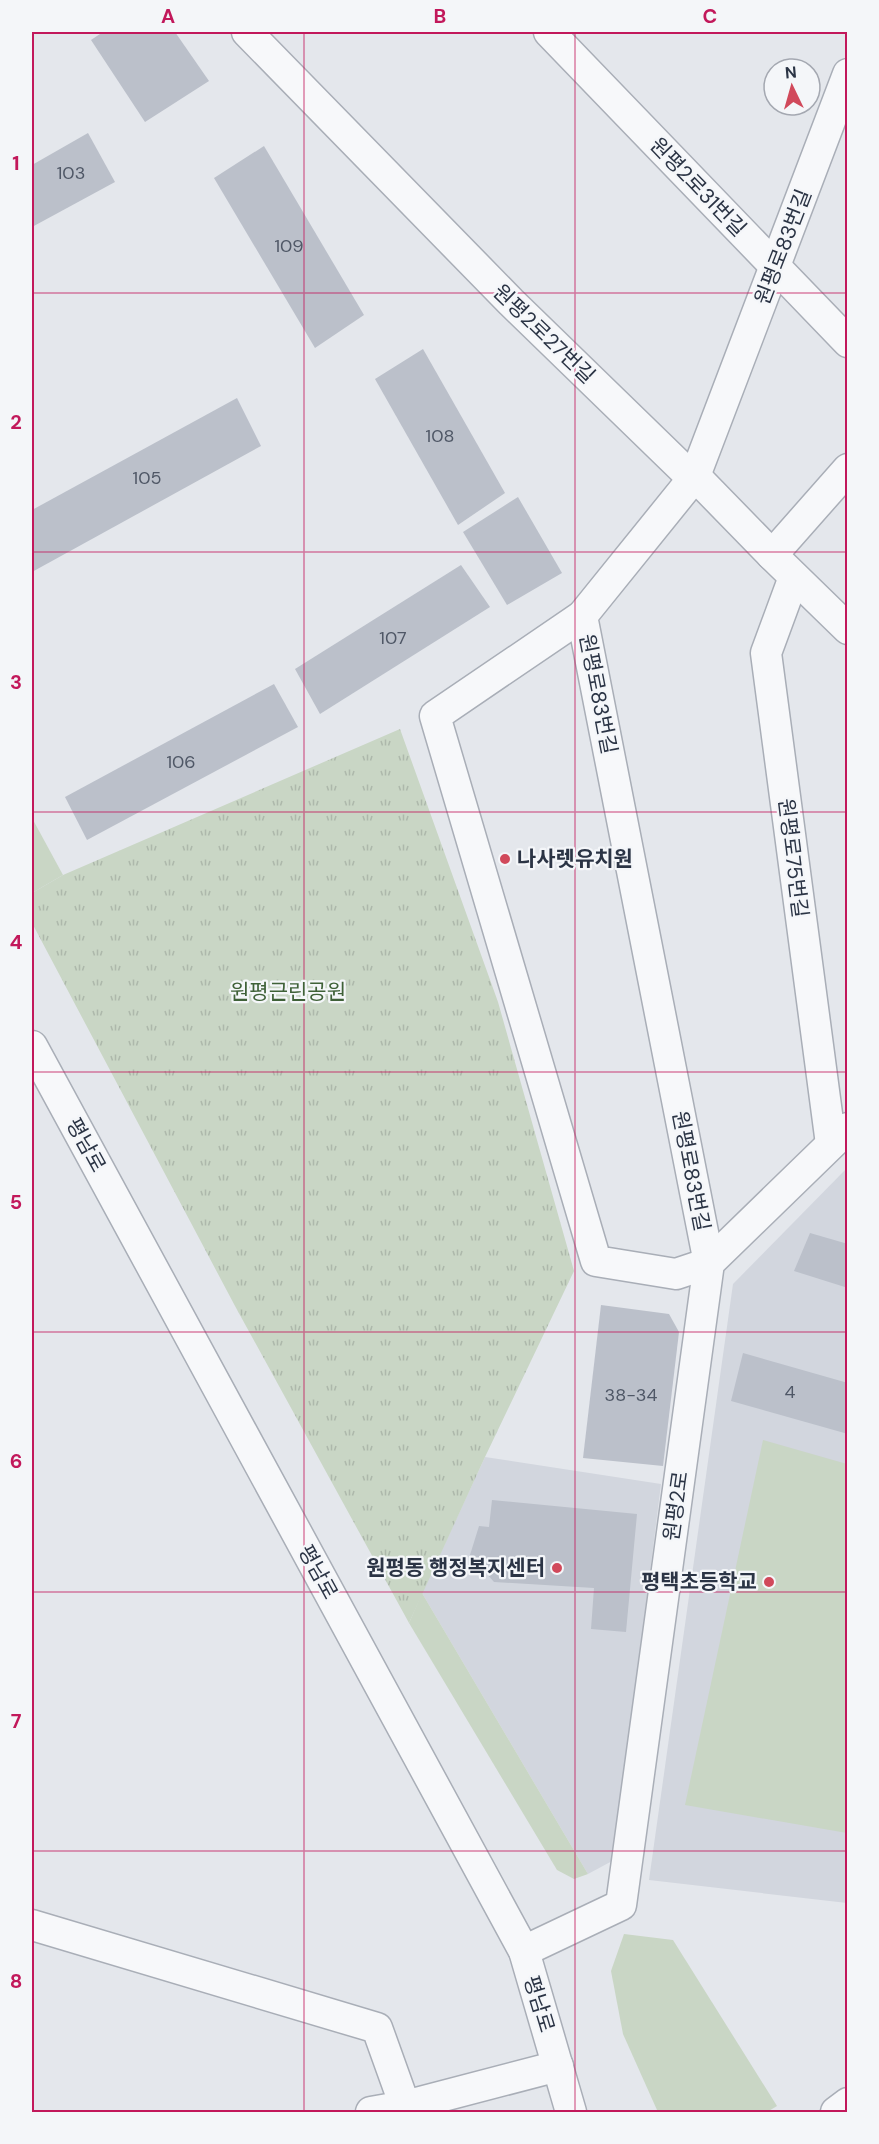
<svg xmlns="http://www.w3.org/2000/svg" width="879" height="2144" viewBox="0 0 879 2144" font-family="'DM Sans','Noto Sans KR',sans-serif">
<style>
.built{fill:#d2d6de}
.grass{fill:#c9d6c5}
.park{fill:url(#park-tufts)}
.building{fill:#bbc0ca}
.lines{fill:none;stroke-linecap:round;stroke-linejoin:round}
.minor-casing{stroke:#a9aeb7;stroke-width:33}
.minor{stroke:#f7f8fa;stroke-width:30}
.grid{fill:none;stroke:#c2185b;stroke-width:1.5;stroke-opacity:0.55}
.poi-dot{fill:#d1495b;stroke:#f4f6f9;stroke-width:2}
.labels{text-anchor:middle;stroke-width:4.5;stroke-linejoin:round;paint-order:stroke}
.number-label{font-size:18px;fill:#4f5766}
.street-label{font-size:21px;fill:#2b3445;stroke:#f4f6f9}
.poi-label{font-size:21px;font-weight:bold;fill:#2b3445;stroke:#f4f6f9;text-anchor:end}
.park-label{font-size:21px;fill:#3f6138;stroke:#f4f6f9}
.neatline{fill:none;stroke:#c2185b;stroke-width:2}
.grid-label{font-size:20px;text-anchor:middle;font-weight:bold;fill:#c2185b}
</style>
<defs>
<pattern id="park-tufts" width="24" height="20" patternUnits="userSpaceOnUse" patternTransform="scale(1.5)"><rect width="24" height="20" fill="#c9d6c5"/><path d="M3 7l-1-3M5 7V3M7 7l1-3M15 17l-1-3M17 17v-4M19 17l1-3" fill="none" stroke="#adb8ab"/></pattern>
</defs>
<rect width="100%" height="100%" fill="#e4e7ec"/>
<g class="built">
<path d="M847 1168V1903L649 1880 733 1284Z"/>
<path d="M485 1457 661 1484 614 1860 588 1874 422 1593Z"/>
</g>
<g class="grass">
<path d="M32 818 63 875 32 893Z"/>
<path d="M763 1440 847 1464V1833L685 1805Z"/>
<path d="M422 1593 588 1874 574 1879 557 1870 409 1623Z"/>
<path d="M624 1934 673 1940 777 2106 767 2112H665L657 2110 623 2034 611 1971Z"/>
</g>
<path class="park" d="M400 729 498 1002 574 1271 485 1457 409 1623 235 1306 32 923V893L63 875Z"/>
<g class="building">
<path d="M103 32H175L209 81 145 122 91 40Z"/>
<path d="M88 133 115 182 32 227V165Z"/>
<path d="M264 146 364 315 315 348 214 178Z"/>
<path d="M423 349 505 493 458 525 375 379Z"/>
<path d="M237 398 261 446 32 572V510Z"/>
<path d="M518 497 562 573 507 605 463 532Z"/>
<path d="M461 565 490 607 320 714 295 669Z"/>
<path d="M274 684 298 727 87 840 65 797Z"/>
<path d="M810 1233 848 1244V1288L794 1271Z"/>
<path d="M601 1305 669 1314 679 1332 663 1466 583 1458Z"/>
<path d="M743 1353 848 1383V1434L731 1401Z"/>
<path d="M492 1500 637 1514 626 1632 591 1629 594 1588 494 1582 470 1555 479 1526 489 1527Z"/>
</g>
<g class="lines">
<defs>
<g id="minor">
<path d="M247 32 511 302 684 470 695 476 772 555 848 629"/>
<path d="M549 32 848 342"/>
<path d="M772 555 848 469"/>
<path d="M794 577 766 653 831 1144"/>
<path d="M582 616 435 716 596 1261 676 1274 709 1263"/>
<path d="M32 1046 524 1951 571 2112"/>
<path d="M709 1263 582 616 695 476 848 74"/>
<path d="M32 1925 377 2028 405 2106 558 2066"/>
<path d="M524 1951 621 1905 709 1263 848 1128"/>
<path d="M371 2112 405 2106"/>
<path d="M836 2112 848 2103"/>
</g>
</defs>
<use href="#minor" class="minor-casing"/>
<use href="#minor" class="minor"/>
</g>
<path class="grid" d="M304 32V2112M575 32V2112M32 293H848M32 552H848M32 812H848M32 1072H848M32 1332H848M32 1592H848M32 1851H848"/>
<g class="poi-dot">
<circle cx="505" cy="859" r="6"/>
<circle cx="557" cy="1568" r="6"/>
<circle cx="769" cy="1582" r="6"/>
</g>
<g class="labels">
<g class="number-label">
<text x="71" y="179">103</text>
<text x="289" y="252">109</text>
<text x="440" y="442">108</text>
<text x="147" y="484">105</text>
<text x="393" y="644">107</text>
<text x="181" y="768">106</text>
<text x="790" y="1398">4</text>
<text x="631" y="1401">38-34</text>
</g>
<g class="street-label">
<text transform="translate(698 187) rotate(46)" y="7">원평2로31번길</text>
<text transform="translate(783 247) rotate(-69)" y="7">원평로83번길</text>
<text transform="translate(544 334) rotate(44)" y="7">원평2로27번길</text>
<text transform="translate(598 694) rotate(79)" y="7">원평로83번길</text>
<text transform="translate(793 858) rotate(83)" y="7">원평로75번길</text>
<text transform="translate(86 1145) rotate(61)" y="7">평남로</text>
<text transform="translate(691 1171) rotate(79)" y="7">원평로83번길</text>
<text transform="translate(676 1506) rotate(-82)" y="7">원평2로</text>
<text transform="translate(318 1572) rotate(61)" y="7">평남로</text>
<text transform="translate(539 2004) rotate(73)" y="7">평남로</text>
</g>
<g class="poi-label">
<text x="517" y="866" text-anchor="start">나사렛유치원</text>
<text x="545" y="1575">원평동 행정복지센터</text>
<text x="757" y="1589">평택초등학교</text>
</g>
<g class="park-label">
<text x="288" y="999">원평근린공원</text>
</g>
</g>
<rect width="879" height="2144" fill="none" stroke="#f4f6f9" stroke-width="66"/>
<g transform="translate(792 87) rotate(355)"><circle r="28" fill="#f4f6f9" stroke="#a4a8b1" stroke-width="1.5"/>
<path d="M0-4.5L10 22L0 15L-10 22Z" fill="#d1495b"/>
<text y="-9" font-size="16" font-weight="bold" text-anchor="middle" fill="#2b3445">N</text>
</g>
<rect x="33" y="33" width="813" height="2078" class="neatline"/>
<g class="grid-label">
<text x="168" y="23">A</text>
<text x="440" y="23">B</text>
<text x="710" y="23">C</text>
<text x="16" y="170">1</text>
<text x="16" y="429">2</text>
<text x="16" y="689">3</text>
<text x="16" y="949">4</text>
<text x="16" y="1209">5</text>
<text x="16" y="1468">6</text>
<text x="16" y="1728">7</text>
<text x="16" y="1988">8</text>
</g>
</svg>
